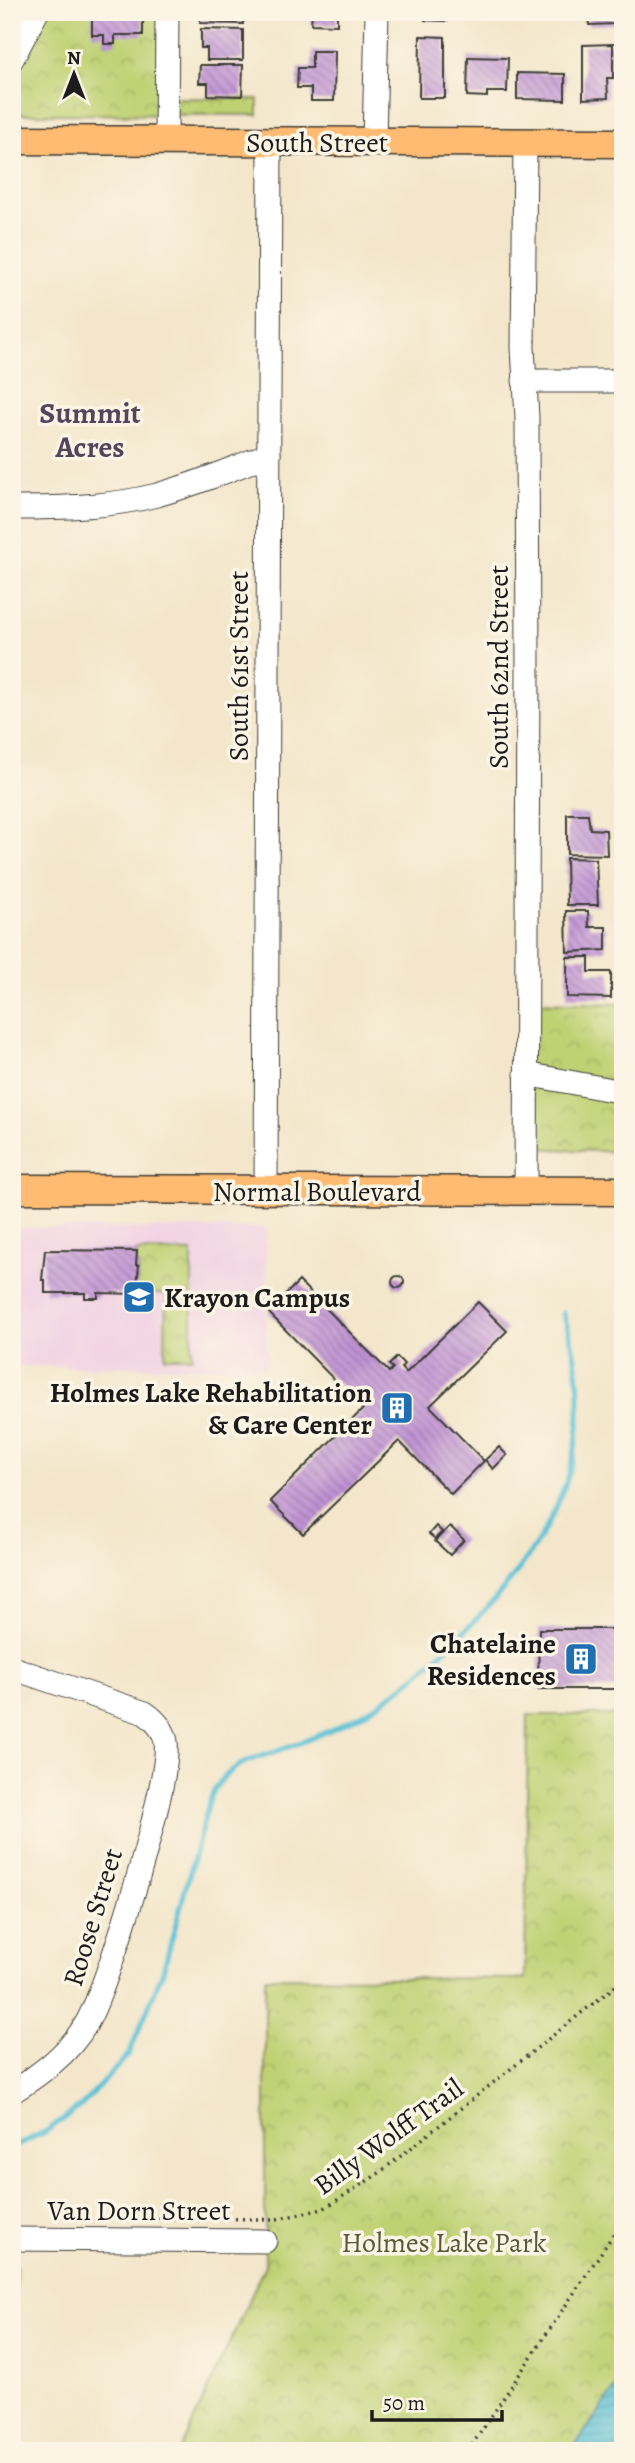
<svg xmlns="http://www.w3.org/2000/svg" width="635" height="2463" viewBox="0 0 635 2463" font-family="Alegreya,serif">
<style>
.built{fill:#f1d0e3}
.park{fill:url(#park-crowns);stroke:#6e7648;stroke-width:2}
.water{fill:url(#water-rules);stroke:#3a6e78;stroke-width:2}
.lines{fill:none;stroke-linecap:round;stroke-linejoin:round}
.stream{stroke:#58c0d5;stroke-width:5}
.building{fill:url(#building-back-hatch)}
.minor-casing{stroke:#3c3a36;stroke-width:25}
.major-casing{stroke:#3c3a36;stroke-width:31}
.path{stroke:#3c3a36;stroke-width:3.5;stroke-dasharray:2 5;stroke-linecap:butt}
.minor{stroke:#fff;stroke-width:23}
.major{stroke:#ffbb71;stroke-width:28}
.labels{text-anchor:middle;stroke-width:7;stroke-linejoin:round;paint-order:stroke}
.street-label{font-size:28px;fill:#1c1c1c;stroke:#fcf5e5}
.poi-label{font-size:28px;font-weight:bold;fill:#1c1c1c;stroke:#fcf5e5;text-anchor:end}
.park-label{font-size:28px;fill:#555b3a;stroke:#fcf5e5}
.neighbourhood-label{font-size:30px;font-weight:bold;fill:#55455c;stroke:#fcf5e5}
</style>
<defs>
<pattern id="park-crowns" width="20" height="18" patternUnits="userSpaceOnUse" patternTransform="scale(1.75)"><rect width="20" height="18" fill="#bfd173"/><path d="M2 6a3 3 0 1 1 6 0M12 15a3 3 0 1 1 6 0" fill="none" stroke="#a4b363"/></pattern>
<pattern id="water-rules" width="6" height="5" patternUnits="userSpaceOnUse" patternTransform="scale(1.75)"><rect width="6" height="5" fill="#58c0d5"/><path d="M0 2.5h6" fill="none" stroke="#4ca4b6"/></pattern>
<pattern id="building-back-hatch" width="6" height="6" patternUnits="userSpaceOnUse" patternTransform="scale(1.75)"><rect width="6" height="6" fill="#bf92d4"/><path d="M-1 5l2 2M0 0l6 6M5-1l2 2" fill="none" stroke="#9a76ab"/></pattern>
</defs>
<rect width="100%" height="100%" fill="#fcf5e5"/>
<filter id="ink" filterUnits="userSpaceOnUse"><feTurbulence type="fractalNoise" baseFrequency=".0143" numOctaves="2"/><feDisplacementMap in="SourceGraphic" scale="14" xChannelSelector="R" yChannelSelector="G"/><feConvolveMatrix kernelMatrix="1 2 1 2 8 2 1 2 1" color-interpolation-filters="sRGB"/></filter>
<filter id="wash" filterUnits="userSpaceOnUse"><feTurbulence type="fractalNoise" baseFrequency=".00686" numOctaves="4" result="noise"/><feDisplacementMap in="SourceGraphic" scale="28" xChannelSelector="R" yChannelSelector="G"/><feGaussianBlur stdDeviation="1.57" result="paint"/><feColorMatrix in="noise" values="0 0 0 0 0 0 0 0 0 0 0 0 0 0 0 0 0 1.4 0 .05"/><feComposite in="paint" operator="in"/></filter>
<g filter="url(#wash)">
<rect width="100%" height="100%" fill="#f3e6ca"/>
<path class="built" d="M12 1228H266L267 1368 12 1366Z"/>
<g class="park">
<path d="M37 12H167V98L258 99V115L12 114V48Z"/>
<path d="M526 1002 623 1004V1152L526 1148Z"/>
<path d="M137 1251 192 1252V1357H165L166 1294H136L139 1265H136Z"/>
<path d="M528 1715H623V2451H180L265 2265V1977L525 1979Z"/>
<path d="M12 2266H16L14 2451H12Z"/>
</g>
<path class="water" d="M623 2378V2451H571Z"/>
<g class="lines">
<path class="stream" d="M12 2148 48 2130 82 2105 129 2054 163 1971 209 1802C214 1790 219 1780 230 1772 245 1759 265 1756 283 1749 310 1740 336 1728 361 1715 395 1696 424 1669 452 1643 549 1552 610 1448 563 1313"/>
</g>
<g id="blocks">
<g class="building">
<path d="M92 12H143V35H115V44H104V35H92Z"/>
<path d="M200 12H243V24L200 23Z"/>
<path d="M312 12H337V25L311 24Z"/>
<path d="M425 12H449L448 21 425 20Z"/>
<path d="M577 12H613L614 24 589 25 588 15H577Z"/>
<path d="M201 29 243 30V60H207V48H201Z"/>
<path d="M420 36 445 37V98H419Z"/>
<path d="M613 44V78H607L608 98 583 99V45Z"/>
<path d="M312 51H335L334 101H311V88H297L298 68H312Z"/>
<path d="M468 57 508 58 507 92H487V97L467 96Z"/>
<path d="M200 65H243L242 96 208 95V83H199Z"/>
<path d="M517 73 565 74V100L517 99Z"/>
<path d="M567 814H588L590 829 606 830 607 855 567 854Z"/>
<path d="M566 858 596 859 598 905H567Z"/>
<path d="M566 911H588L589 927H606V950L567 952Z"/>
<path d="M567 957H589V972H611V998L567 997Z"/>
<path d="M45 1250 137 1251 136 1265H139L136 1294 98 1293V1298H85V1293H45V1280H42Z"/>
<circle cx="398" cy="1282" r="6"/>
<path d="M299 1281 389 1372 393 1368 389 1365 397 1357 404 1364 401 1368 406 1373 478 1302 507 1331 430 1406 484 1461 451 1494 399 1441 303 1534 270 1501 363 1409 268 1312Z"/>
<path d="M499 1447 507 1455 493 1469 485 1460Z"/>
<path d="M436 1526 442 1532 435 1539 429 1534Z"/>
<path d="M450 1526 464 1540 450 1555 435 1541Z"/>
<path d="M539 1629H623V1689H538Z"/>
</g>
</g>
</g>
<g filter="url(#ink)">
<use href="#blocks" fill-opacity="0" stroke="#3c3a36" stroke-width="2"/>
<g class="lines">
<defs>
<g id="minor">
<path d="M12 59 37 12"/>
<path d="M166 141 167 12"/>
<path d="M374 142 377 12"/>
<path d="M525 143 523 348 527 417 528 668 526 1192"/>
<path d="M524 381H623"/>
<path d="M12 508C61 508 110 507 157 495 196 484 232 469 269 454"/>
<path d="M526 1074 623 1092"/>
<path d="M266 1191 270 141"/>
<path d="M12 1668 145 1713C155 1720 164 1729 166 1742 171 1781 108 1987 86 2024 69 2053 41 2074 12 2092"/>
<path d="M12 2239 265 2241"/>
</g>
<g id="major">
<path d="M12 140 623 143"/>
<path d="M12 1189 623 1191"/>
</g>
</defs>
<use href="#minor" class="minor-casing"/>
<use href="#major" class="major-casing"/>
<g class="path">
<path d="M109 2218 277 2219 323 2209 378 2174 623 1980"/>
<path d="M468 2451 623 2220"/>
</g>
<use href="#minor" class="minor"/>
<use href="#major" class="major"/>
</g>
</g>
<defs>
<symbol id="school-square" viewBox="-11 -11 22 22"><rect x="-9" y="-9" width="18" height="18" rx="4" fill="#1f6fb2" stroke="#fcf5e5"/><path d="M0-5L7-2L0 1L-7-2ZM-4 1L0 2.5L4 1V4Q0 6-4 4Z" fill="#fff"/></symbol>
<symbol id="building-square" viewBox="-11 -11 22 22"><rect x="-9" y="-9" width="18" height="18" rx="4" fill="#1f6fb2" stroke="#fcf5e5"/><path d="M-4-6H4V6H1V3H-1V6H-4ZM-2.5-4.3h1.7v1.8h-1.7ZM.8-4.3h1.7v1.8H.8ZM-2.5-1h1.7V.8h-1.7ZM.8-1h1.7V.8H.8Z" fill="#fff"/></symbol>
</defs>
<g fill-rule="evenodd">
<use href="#school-square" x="120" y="1278" width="38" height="38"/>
<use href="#building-square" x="378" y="1389" width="38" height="38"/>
<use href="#building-square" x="562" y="1640" width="38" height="38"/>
</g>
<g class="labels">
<g class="street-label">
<text x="317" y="152">South Street</text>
<text transform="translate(238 666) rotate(-90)" y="10">South 61st Street</text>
<text transform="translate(498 667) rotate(-90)" y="10">South 62nd Street</text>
<text x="317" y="1201">Normal Boulevard</text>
<text transform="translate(92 1917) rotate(-73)" y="10">Roose Street</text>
<text transform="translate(388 2136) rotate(-36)" y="10">Billy Wolff Trail</text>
<text x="139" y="2220">Van Dorn Street</text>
</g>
<g class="poi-label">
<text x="164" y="1307" text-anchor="start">Krayon Campus</text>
<text x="372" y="1402">Holmes Lake Rehabilitation<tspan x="372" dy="32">&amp; Care Center</tspan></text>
<text x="556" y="1653">Chatelaine<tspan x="556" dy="32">Residences</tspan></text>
</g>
<g class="park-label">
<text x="444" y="2252">Holmes Lake Park</text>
</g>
<g class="neighbourhood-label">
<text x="90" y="423">Summit<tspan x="90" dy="34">Acres</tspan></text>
</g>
</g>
<rect width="635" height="2463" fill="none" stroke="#fcf5e5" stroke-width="42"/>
<g transform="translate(74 74)" stroke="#fcf5e5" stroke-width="5" paint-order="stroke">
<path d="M0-5L12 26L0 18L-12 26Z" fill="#1c1c1c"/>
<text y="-10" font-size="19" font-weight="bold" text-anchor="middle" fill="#1c1c1c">N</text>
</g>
<path d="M372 2410v10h130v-10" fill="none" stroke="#1c1c1c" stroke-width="3.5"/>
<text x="383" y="2410" font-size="21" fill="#1c1c1c" stroke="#fcf5e5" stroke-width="5" paint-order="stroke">50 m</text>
</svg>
